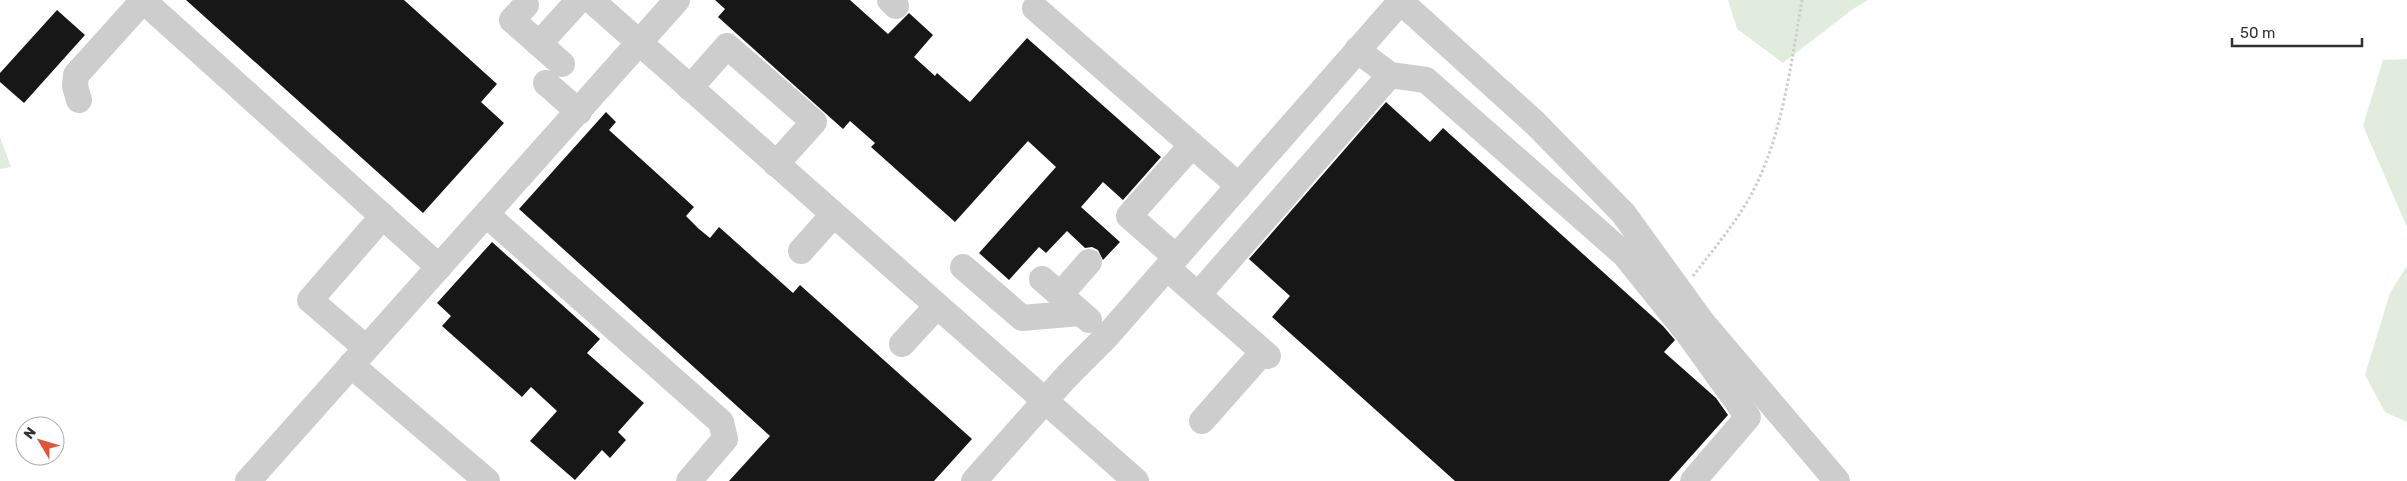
<svg xmlns="http://www.w3.org/2000/svg" width="2407" height="481" viewBox="0 0 2407 481" font-family="Rubik,sans-serif">
<style>
.green{fill:#e2ecde}
.building{fill:#171717}
.lines{fill:none;stroke-linecap:round;stroke-linejoin:round}
.path{stroke:#cdcdcd;stroke-width:3;stroke-dasharray:2.5 2.5;stroke-linecap:butt}
.minor{stroke:#cdcdcd;stroke-width:26}
</style>
<rect width="100%" height="100%" fill="#fff"/>
<g class="green">
<path d="M1728 0H1868L1853 9 1783 63 1737 29Z"/>
<path d="M2407 59V227L2363 126 2383 60Z"/>
<path d="M0 137 11 167 0 169Z"/>
<path d="M2407 266V422L2385 412 2365 375 2390 293Z"/>
</g>
<g class="building">
<path d="M186 0H404L497 84 481 102 504 123 423 213Z"/>
<path d="M715 0H850L888 34 909 13 933 35 914 57 935 76 937 73 970 102 1027 38 1161 157 1123 200 1103 182 1081 207 1120 242 1103 260 1098 250 1092 247 1085 248 1067 231 1046 253 1039 247 1009 280 979 253 1056 167 1028 141 955 222 871 147 875 143 850 121 843 129 718 17 725 9Z"/>
<path d="M57 10 85 35 24 103 0 82V73Z"/>
<path d="M1386 102 1430 142 1443 128 1663 326 1675 340 1664 352 1716 398 1728 415 1669 481H1455L1272 317 1290 296 1249 259Z"/>
<path d="M606 112 616 122 609 130 694 207 686 216 699 229 710 238 719 227 793 293 800 285 972 439 934 481H729L770 436 519 209Z"/>
<path d="M492 242 600 339 587 353 644 403 618 432 626 440 610 458 602 450 575 480 530 441 557 411 531 387 522 397 442 326 451 316 437 303Z"/>
</g>
<g class="lines">
<path class="path" d="M1693 276C1713 250 1735 224 1751 195 1782 138 1791 64 1802 0"/>
<g class="minor">
<path d="M591 0 1136 481"/>
<path d="M890 0 896 6"/>
<path d="M1399 0 1535 123 1623 213 1702 322 1837 481"/>
<path d="M526 5 512 20 562 64"/>
<path d="M1035 8 1239 186"/>
<path d="M539 44 579 0"/>
<path d="M1357 50 1390 75 1426 80 1625 255 1687 332 1748 417 1693 481"/>
<path d="M546 83 579 112"/>
<path d="M690 88 727 46 814 122 776 164"/>
<path d="M79 100 75 86 76 75 139 5 146 3 439 267"/>
<path d="M487 215 721 422 725 439 689 481"/>
<path d="M801 251 833 215"/>
<path d="M1176 257 1129 216 1192 145"/>
<path d="M963 267 1022 318 1080 313"/>
<path d="M1167 268 1268 356"/>
<path d="M1042 279 1089 320"/>
<path d="M1060 295 1089 262"/>
<path d="M1198 295 1390 75"/>
<path d="M902 344 937 306"/>
<path d="M366 348 310 300 383 216"/>
<path d="M351 365 487 481"/>
<path d="M1202 421 1263 352"/>
<path d="M248 481 677 0"/>
<path d="M974 481 1067 376 1107 336 1400 2"/>
</g>
</g>
<g transform="translate(40 441) rotate(308)"><circle r="24" fill="#ffffff" stroke="#acacac"/>
<path d="M0-4L9 19L0 12L-9 19Z" fill="#de553a"/>
<text y="-8" font-size="14" font-weight="bold" text-anchor="middle" fill="#303030">N</text>
</g>
<path d="M2232 38v8h130v-8" fill="none" stroke="#303030" stroke-width="2.5"/>
<text x="2240" y="38" font-size="15" fill="#303030" stroke="#ffffff" stroke-width="4" paint-order="stroke">50 m</text>
</svg>
